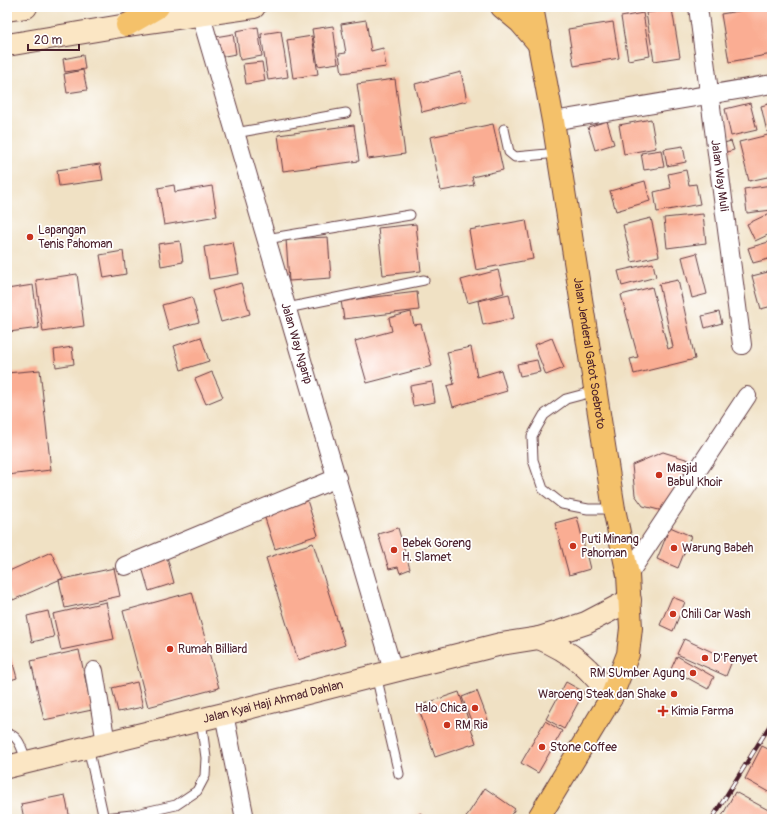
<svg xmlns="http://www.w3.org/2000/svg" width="779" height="826" viewBox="0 0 779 826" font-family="Pangolin,sans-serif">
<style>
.building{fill:#faad93}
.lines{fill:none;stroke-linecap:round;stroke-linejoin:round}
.service-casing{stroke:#633c42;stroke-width:11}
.minor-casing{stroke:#633c42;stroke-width:20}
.secondary-casing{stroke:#633c42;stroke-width:24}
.primary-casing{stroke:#633c42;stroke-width:24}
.service{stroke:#fff;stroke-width:9}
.minor{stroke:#fff;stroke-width:18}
.secondary{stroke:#fbe6c4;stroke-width:22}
.primary{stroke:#f4c16b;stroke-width:22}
.rail-casing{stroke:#4a1f2b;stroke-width:4.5}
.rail{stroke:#fff;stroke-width:3;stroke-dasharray:9;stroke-linecap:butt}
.poi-dot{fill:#c8321e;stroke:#fff;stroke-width:1.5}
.labels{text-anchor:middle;stroke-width:3.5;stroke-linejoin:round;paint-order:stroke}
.street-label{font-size:12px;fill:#4a1f2b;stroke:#fff}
.poi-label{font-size:12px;fill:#4a1f2b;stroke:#fff;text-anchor:start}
</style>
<rect width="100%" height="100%" fill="#fff"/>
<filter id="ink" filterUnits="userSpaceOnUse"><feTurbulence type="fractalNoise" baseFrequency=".025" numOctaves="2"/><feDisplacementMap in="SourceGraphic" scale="8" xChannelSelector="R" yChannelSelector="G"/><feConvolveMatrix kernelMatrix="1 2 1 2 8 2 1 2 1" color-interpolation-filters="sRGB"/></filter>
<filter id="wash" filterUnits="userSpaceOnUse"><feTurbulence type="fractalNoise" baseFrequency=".012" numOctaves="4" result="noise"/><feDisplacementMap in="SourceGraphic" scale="16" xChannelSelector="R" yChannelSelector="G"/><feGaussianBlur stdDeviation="0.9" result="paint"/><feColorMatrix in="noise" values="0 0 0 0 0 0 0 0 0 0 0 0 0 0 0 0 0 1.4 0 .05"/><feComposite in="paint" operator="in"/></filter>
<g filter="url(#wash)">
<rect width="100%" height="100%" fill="#f0e1c4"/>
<g id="blocks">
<g class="building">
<path d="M624 7H657V8L625 13Z"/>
<path d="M761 7H772V54L729 62 721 14Z"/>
<path d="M672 9 680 57 654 61 646 13Z"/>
<path d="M643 13 650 56 628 60 621 17Z"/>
<path d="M366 20 371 51 383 48 386 67 342 73 339 54 346 53 341 24Z"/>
<path d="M613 22 619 58 574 66 568 29Z"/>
<path d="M333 26 338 63 318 66 312 29Z"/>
<path d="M258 27 262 56 240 60 236 31Z"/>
<path d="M281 31 288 77 268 80 261 34Z"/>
<path d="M233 34 236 54 219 57 215 37Z"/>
<path d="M312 36 318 74 293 78 287 40Z"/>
<path d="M83 55 85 69 65 72 63 59Z"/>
<path d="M262 62 265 81 246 84 243 64Z"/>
<path d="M83 70 87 90 67 93 64 74Z"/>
<path d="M461 72 467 101 422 112 415 84Z"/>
<path d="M395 79 405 154 368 159 357 84Z"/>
<path d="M750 103 757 130 731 136 725 109Z"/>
<path d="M772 103V131L767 132 761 106Z"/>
<path d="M651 119 656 148 624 154 619 125Z"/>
<path d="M607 121 614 144 595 150 588 127Z"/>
<path d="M493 124 503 170 472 177 474 185 441 191 430 137Z"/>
<path d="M354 125 359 161 283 171 278 135Z"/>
<path d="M772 134V176L749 181 739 142Z"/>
<path d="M731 141 734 150 719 154 717 145Z"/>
<path d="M683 146 686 162 667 166 664 149Z"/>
<path d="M661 150 664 167 644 170 641 153Z"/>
<path d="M100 164 103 180 59 186 57 170Z"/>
<path d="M686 170 689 185 696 184 700 204 657 212 654 192 671 188 668 174Z"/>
<path d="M645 181 650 201 616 211 610 191Z"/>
<path d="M174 185 175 192 212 186 217 216 164 225 158 188Z"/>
<path d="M772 185V210L747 213 744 189Z"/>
<path d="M772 212V233L755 241 747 224Z"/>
<path d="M703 214 706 243 667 248 664 218Z"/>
<path d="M651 218 659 256 632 262 623 225Z"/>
<path d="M526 220 533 259 476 270 469 230Z"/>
<path d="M416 224 421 271 383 275 378 228Z"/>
<path d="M328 237 331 278 289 281 286 239Z"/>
<path d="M180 241 183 262 161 266 158 244Z"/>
<path d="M772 241V258L753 263 748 248Z"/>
<path d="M233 242 239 274 209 279 204 247Z"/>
<path d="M123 251 126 274 104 278 100 255Z"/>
<path d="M697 253 707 294 692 298 682 257Z"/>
<path d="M653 263 656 277 622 286 618 271Z"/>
<path d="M498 270 504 293 468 303 461 280Z"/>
<path d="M772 271V306L761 309 752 276Z"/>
<path d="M77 274 84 326 43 332 36 280Z"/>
<path d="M678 280 695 359 634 374 630 359 638 357 621 295 652 287 668 349 673 347 659 284Z"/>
<path d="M241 283 250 314 221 322 212 291Z"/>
<path d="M33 285 39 328 9 332 7 316V289Z"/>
<path d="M417 292 419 310 344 319 341 301Z"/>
<path d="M509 294 514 318 483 325 478 301Z"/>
<path d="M192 297 199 322 169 330 162 305Z"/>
<path d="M411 312 414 325 421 324 432 366 367 383 355 341 392 331 389 318Z"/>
<path d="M719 312 722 323 705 328 702 316Z"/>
<path d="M201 337 209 361 181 370 174 346Z"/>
<path d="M552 338 564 368 546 375 534 345Z"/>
<path d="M72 347 74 364 56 367 54 350Z"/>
<path d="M471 347 477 377 501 370 507 391 453 407 447 386 454 384 447 352Z"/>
<path d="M537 360 540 372 520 376 517 364Z"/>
<path d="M40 370 51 470 7 475V373Z"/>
<path d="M212 372 223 397 206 404 195 379Z"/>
<path d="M432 382 435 402 413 406 410 386Z"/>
<path d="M663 452 689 460 682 486 663 511 643 506 635 495 632 465Z"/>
<path d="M306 497 318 535 275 549 263 512Z"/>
<path d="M577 517 590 569 569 575 555 523Z"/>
<path d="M670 527 691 536 678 568 657 559Z"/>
<path d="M398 528 410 569 400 573 398 567 389 569 378 534Z"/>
<path d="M313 543 345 645 298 660 266 558Z"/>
<path d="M51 552 63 578 13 600 7 586V572Z"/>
<path d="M166 553 174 583 149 591 140 561Z"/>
<path d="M114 568 120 596 65 608 59 580Z"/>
<path d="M192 592 219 688 148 707 123 611Z"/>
<path d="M672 597 685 602 673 631 660 625Z"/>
<path d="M106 602 114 639 61 650 53 614Z"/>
<path d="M48 611 54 637 32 642 27 616Z"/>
<path d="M684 639 732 661 726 676 677 654Z"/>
<path d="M7 642 17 678 7 681Z"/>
<path d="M79 650 92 710 44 720 31 661Z"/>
<path d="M677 656 714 677 708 689 671 669Z"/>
<path d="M137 682 143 707 118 712 112 688Z"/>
<path d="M566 682 584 692 564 729 546 719Z"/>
<path d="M477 691 488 720 473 726 462 697Z"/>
<path d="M459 692 476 743 435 757 418 706Z"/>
<path d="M545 721 562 731 538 773 521 763Z"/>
<path d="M762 746 772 751V794L745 779Z"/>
<path d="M485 788 515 809 508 819H469L466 817Z"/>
<path d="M735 792 772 812V819L721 818Z"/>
<path d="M65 795 70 819H24L21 804Z"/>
<path d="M420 813 428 819H416Z"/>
</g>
</g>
</g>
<g filter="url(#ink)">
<use href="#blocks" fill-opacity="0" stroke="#633c42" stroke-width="1"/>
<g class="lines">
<defs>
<g id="service">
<path d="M504 129 509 152 515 157 558 153"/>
<path d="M235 133 346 113"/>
<path d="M266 239 410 215"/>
<path d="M287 308 424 280"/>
<path d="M596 391 566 399 544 415 532 436 533 460 543 489 562 504 588 509H614"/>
<path d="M376 675 399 774"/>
<path d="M7 734C20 735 22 751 27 762"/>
<path d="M88 747 104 819"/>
<path d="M104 818 132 815 176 805 197 791 205 776 206 758 201 720"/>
</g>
<g id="minor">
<path id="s1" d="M698 7 742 345"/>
<path id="s2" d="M201 16 393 671"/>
<path d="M553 121 772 84"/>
<path d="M125 566 337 478"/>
<path d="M628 575 747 396"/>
<path d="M94 671 106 743"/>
<path d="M224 714 245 819"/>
</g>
<g id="secondary">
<path d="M7 10 26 7"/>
<path d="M7 45 127 25 254 7"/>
<path d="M539 638C572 652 591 668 611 698"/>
<path id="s3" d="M7 767 224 714 501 644 539 638 562 631 586 623 630 600"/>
</g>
<g id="primary">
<path d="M502 7 520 22 539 44"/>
<path id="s4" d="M532 7 553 121 614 509 628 575 631 628 628 654 611 698 538 819"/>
<path d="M127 25 158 7"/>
</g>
</defs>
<use href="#service" class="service-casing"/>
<use href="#minor" class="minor-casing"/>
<use href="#secondary" class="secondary-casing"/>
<use href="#primary" class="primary-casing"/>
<use href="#service" class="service"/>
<use href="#minor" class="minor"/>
<use href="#secondary" class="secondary"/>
<use href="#primary" class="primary"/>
<defs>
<path id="rail" d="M712 819 772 722"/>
</defs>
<use href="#rail" class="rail-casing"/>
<use href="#rail" class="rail"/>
</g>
</g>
<g class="poi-dot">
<circle cx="30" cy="237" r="4"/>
<circle cx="659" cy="475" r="4"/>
<circle cx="573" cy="546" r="4"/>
<circle cx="674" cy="548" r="4"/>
<circle cx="394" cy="550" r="4"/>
<circle cx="673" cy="614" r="4"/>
<circle cx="170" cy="649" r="4"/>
<circle cx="705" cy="658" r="4"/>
<circle cx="693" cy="673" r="4"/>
<circle cx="674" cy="694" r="4"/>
<circle cx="475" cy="708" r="4"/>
<path d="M661 705h4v4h4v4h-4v4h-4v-4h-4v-4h4z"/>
<circle cx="447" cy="725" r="4"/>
<circle cx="542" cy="747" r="4"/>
</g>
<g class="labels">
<g class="street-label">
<text dy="4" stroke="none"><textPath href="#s1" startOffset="170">Jalan Way Muli</textPath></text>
<text dy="4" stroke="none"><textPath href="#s2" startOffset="341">Jalan Way Ngarip</textPath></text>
<text dy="4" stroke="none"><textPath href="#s4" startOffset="351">Jalan Jenderal Gatot Soebroto</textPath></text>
<text dy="4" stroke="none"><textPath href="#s3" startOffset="274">Jalan Kyai Haji Ahmad Dahlan</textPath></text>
</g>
<g class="poi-label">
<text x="38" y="234">Lapangan<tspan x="38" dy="14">Tenis Pahoman</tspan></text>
<text x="667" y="472">Masjid<tspan x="667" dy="14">Babul Khoir</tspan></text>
<text x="581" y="543">Puti Minang<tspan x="581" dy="14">Pahoman</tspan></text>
<text x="402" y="547">Bebek Goreng<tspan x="402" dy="14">H. Slamet</tspan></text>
<text x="682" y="552">Warung Babeh</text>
<text x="681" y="618">Chili Car Wash</text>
<text x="178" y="653">Rumah Billiard</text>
<text x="713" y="662">D'Penyet</text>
<text x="685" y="677" text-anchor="end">RM SUmber Agung</text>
<text x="666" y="698" text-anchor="end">Waroeng Steak dan Shake</text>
<text x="467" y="712" text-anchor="end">Halo Chica</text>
<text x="671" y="715">Kimia Farma</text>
<text x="455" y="729">RM Ria</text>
<text x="550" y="751">Stone Coffee</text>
</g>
</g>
<rect width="779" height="826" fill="none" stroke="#fff" stroke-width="24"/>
<path d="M28 44v6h51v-6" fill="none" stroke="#4a1f2b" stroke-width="2"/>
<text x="34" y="44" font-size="12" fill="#4a1f2b" stroke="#ffffff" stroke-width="3" paint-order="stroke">20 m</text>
</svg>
